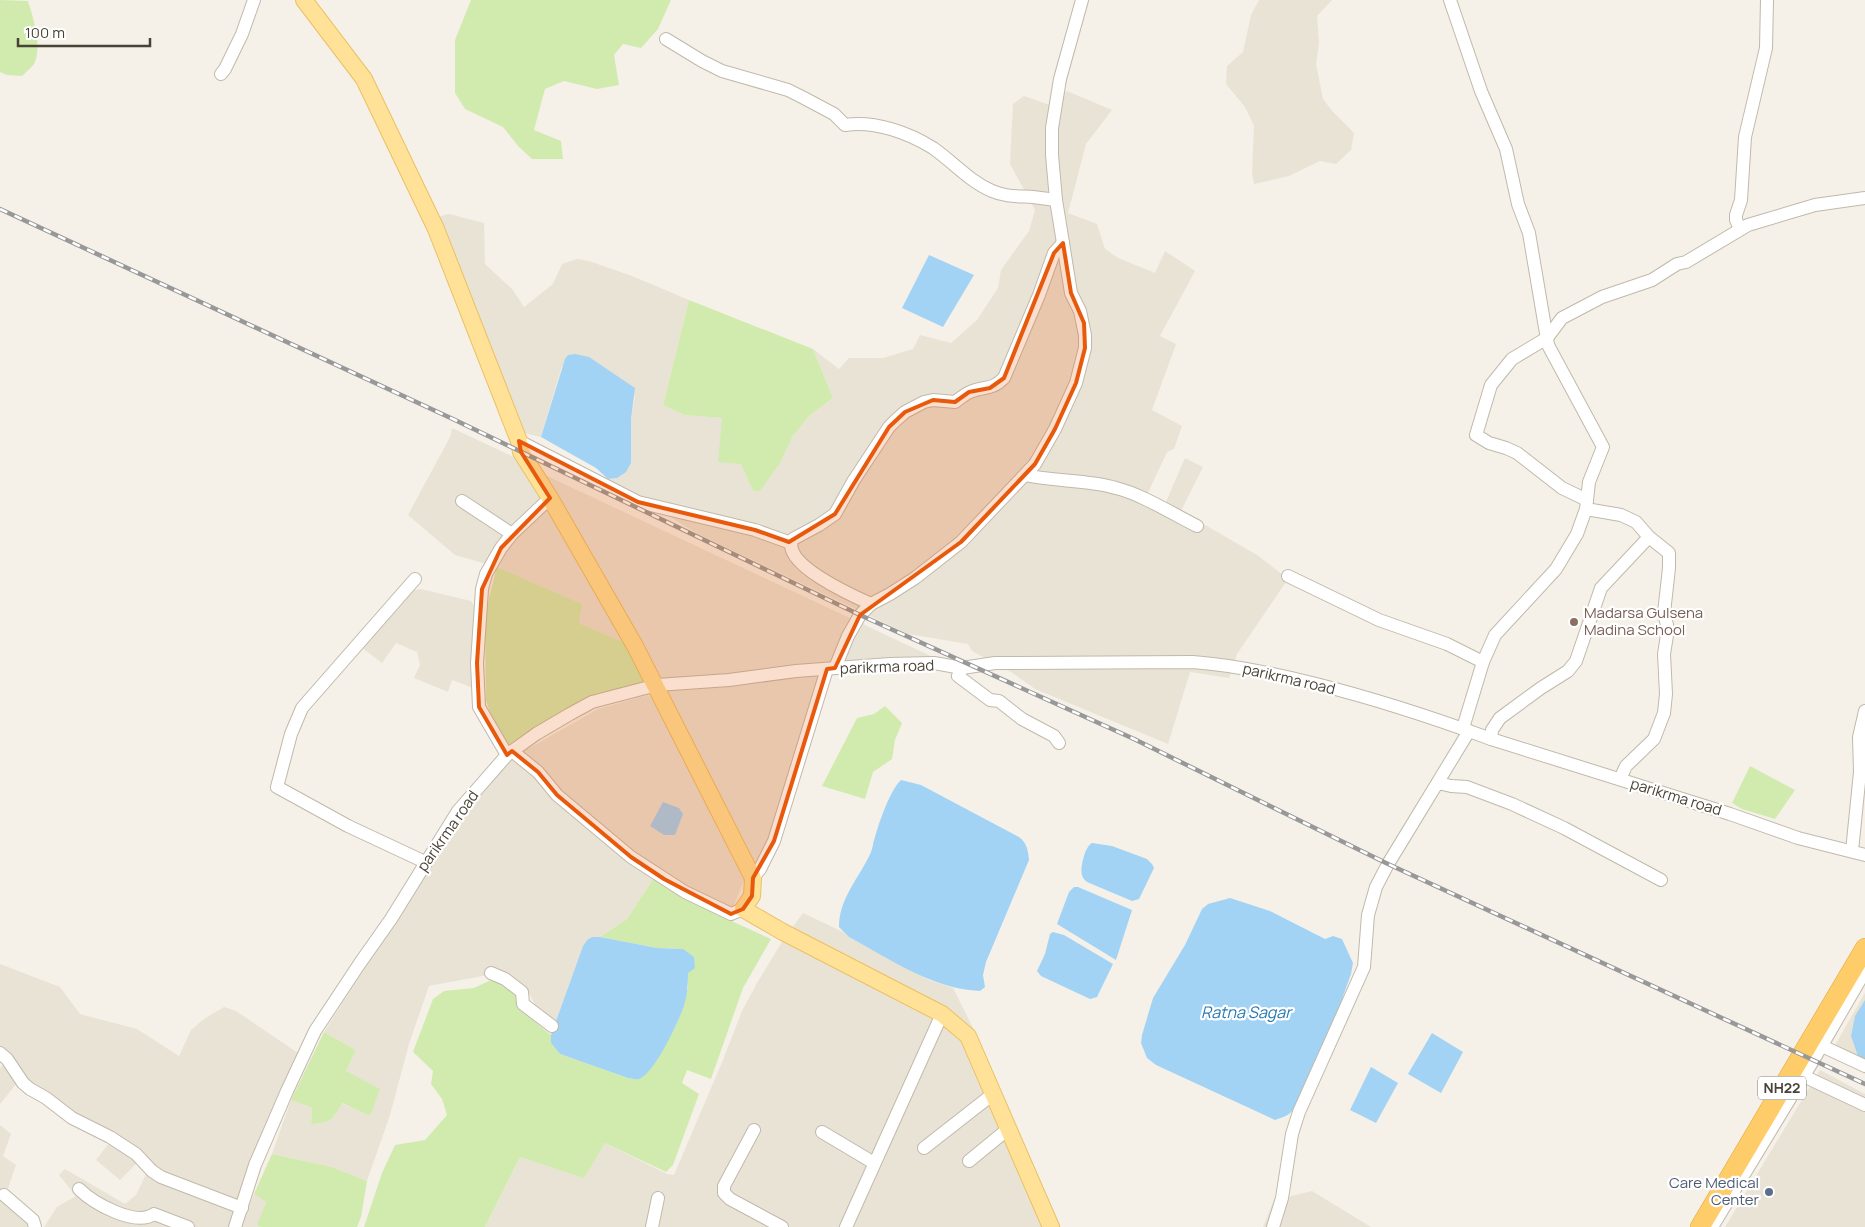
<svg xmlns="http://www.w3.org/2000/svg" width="1865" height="1227" viewBox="0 0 1865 1227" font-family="Manrope,sans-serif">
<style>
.residential{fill:#e9e3d6}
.green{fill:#d1ebaf}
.water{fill:#a2d3f5}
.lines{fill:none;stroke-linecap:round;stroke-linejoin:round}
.minor-casing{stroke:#c1b9aa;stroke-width:14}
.major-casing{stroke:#ebc061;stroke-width:18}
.highway-casing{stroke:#e7a331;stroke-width:20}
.minor{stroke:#fff;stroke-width:12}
.major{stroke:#ffe198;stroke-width:16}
.highway{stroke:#ffcc6a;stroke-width:19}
.rail-casing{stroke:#989898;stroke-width:4.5}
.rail{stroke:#fff;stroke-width:2.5;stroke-dasharray:8;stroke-linecap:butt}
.marked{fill:#e8590c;fill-opacity:0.2;stroke:#e8590c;stroke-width:4;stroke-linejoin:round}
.education-dot{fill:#8d6e63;stroke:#fff;stroke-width:2}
.service-dot{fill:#5c6f8a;stroke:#fff;stroke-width:2}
.labels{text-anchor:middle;stroke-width:4.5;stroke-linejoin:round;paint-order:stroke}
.shield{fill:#fff;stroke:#807b72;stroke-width:1}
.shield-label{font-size:14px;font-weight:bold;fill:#494236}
.education-label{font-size:15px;fill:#785e54;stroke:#fff;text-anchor:start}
.street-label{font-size:15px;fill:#494236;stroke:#fff}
.service-label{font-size:15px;fill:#4e5e75;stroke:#fff;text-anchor:end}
.water-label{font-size:16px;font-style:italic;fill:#277ab3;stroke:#fff}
</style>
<rect width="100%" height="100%" fill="#f5f1e8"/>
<g class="residential">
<path d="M1259 0H1332L1317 16 1319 43 1316 64 1323 99 1333 112 1354 133 1351 150 1336 164 1320 161 1289 176 1254 184 1252 173 1254 126 1245 107 1226 84 1227 66 1243 52 1251 15Z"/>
<path d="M1067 91 1112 110 1086 144 1068 213 1097 224 1105 249 1118 258 1155 273 1165 251 1195 271 1160 336 1176 344 1152 410 1182 426 1174 449 1167 452 1147 495 1165 504 1185 458 1203 467 1181 511 1257 555 1288 579 1237 654 1229 678 1190 672 1168 744 1035 689 1011 672 972 651 968 644 908 634 698 534 608 479 617 478 631 463V419L635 396 562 366 541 437 519 432 437 217 449 214 484 223 485 264 512 289 524 307 553 284 562 264 577 259 589 261 632 276 689 300 663 405 684 415 722 418 753 491H759L780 463 793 436 810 415 833 398 813 349 839 369 849 358H883L913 349 920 335 951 343 977 320 998 288 1001 270 1029 231 1035 210 1010 164 1013 104 1024 96 1050 105Z"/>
<path d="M452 428 520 460 605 601 623 642 579 623 582 604 497 567 455 555 408 515 450 437Z"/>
<path d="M545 475 935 658 658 681Z"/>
<path d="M421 589 471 601 477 611 473 688 452 680 448 692 414 678 420 665 417 652 396 643 382 663 361 647 409 591Z"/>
<path d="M823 673 772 832 757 864 743 850 664 692 682 685Z"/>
<path d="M648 695 663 708 745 878 732 910 657 873 627 919 600 937H592L587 940 583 946 551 1035 530 995 504 972 429 986 409 1044 390 1115 367 1181 332 1167 272 1154 291 1100 312 1108 311 1123 335 1116 341 1103 370 1116 346 1071 356 1050 324 1032 454 828 512 758 598 709Z"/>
<path d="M803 913 843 932 849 937 929 980 953 988 976 1034 1061 1227H485L520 1157 584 1177 605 1143 667 1174 674 1175 723 1060 742 1011 757 983 785 937Z"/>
<path d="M0 964 60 987 80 1014 137 1029 179 1056 191 1030 204 1019 224 1007 236 1011 298 1053 232 1227H44L57 1207 76 1196 59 1175 65 1169 125 1204 136 1195 147 1172 138 1162 120 1180 96 1160 110 1142 17 1083 0 1104V1068L6 1062 0 1055Z"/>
<path d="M1865 993V1074L1832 1056 1834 1047Z"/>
<path d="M1820 1070 1865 1094V1227H1725Z"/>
<path d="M0 1125 11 1134 3 1156 16 1165 6 1194 32 1214 42 1227H0Z"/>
<path d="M1312 1191 1371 1227H1263L1274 1200Z"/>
<path d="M254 1194 266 1202 258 1224 261 1227H239Z"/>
</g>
<g class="green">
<path d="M0 0 28 1C33 17 43 48 34 64 31 68 26 72 22 76L7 75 0 72Z"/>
<path d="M471 0H671L658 29 641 48 623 44 614 55 619 85 597 89 564 81 545 89 534 130 561 141 563 159H532L518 146 503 127 465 109 455 93V40Z"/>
<path d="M689 300 813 349 833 398 810 415 793 436 780 463 760 491H753L741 464 718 462 722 418 684 415 663 405Z"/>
<path d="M497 567 582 604 579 623 623 642 649 683 598 693 559 713 508 748 497 733 486 700 485 614Z"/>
<path d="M885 706 902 723 895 740 892 759 873 772 865 799 822 786 857 718 874 714Z"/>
<path d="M1750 766 1795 790 1775 819 1742 809 1732 803Z"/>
<path d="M657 873 725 918 771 939 743 988 711 1079 687 1070 682 1083 699 1094 673 1165 666 1172 605 1143 584 1178 520 1157 485 1227H364L382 1173 395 1145 425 1140 447 1115 442 1099 431 1084 433 1071 413 1052 433 999 444 991 474 988 491 980 502 984 518 996 519 1009 551 1035V1043L560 1054 628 1078 638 1079 688 988V973L683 949 657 948 600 937 627 919Z"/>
<path d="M324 1032 356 1050 346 1071 380 1089 370 1116 342 1103C332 1121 332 1122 311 1124L312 1108 291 1100Z"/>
<path d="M272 1154 332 1167 367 1181 361 1217 357 1227H261L257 1225 266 1202 254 1194Z"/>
</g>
<g class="water">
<path d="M929 255 974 275 943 327 902 308Z"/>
<path d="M575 354 589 357 635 388 631 419V463L626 472 617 478 608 479 596 468 541 437 565 359 568 355Z"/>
<path d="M901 780 921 785 1019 837C1027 843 1028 850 1029 860L986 962 983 975 985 987 980 991C932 989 890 959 849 937L839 927C839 898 860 877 871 852 873 847 873 842 875 837 879 823 890 790 901 780Z"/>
<path d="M663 802 679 808 683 814 675 835H664L650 826Z"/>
<path d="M1092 843 1112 846 1147 859 1152 864 1154 868 1139 899 1132 901 1087 882C1085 880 1083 879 1082 875 1080 867 1085 846 1092 843Z"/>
<path d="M1074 887H1078L1132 910 1116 960 1057 924 1069 892Z"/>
<path d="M1230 898 1270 911 1325 939 1333 936 1342 939 1353 963 1351 974C1342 999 1307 1102 1289 1114 1285 1117 1279 1118 1275 1120L1156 1065 1147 1058 1141 1043 1142 1035 1153 998 1185 945 1202 909 1208 904Z"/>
<path d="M1053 932 1064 935 1113 964 1097 997 1090 999 1041 976 1037 971 1045 954 1050 934Z"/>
<path d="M592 937H600L657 948 683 949 694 957 695 968 688 973C688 986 687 999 682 1011 676 1026 654 1074 639 1079 636 1080 631 1078 628 1078L560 1054 551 1043V1035L583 946 587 940Z"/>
<path d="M1865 1000V1061L1859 1059 1851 1036 1855 1016Z"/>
<path d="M1432 1033 1463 1052 1441 1093 1408 1074Z"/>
<path d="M1371 1067 1398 1083 1376 1123 1350 1110Z"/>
</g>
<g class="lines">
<defs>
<g id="minor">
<path d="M1450 0 1481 91 1506 149 1518 204 1529 233 1548 345 1603 447 1589 482 1586 509 1577 534 1556 569 1495 635 1483 662 1463 728"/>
<path d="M666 39 702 61 722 71 788 90 802 97 834 114 845 125C874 120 909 133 933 148 953 162 969 181 992 191 1006 197 1018 196 1033 197 1041 198 1049 199 1056 200"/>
<path d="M221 74 225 69 242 34 254 0"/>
<path d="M1740 229 1736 220V215L1741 200 1745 137 1766 48 1767 0"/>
<path d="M519 441 638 502 755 530 791 543"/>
<path d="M1025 475C1055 482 1087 479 1116 488 1141 494 1173 514 1197 526"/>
<path d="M1587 500 1562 488 1517 453 1506 448 1489 443 1476 435 1491 385 1512 359 1547 338 1562 318 1602 297 1652 280 1677 264 1686 262 1748 225 1815 205 1865 198"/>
<path d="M462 501 512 534"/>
<path d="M1586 509 1621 515 1636 522 1649 537 1669 553V568L1664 613 1668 629 1664 654 1666 694 1664 713 1654 739 1626 766 1620 779"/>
<path d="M1288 576 1379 620 1447 644 1483 662"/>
<path d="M415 579 302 708 291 734 277 787 348 826 425 862"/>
<path d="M871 604C853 596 779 563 793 539L819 525 835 514 854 480 889 427 895 421 905 412 924 402 933 400 955 402C959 399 964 395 968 393 983 385 990 392 1004 378L1039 295 1054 253 1063 243"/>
<path d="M835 668 848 636 860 615 871 604 890 594 915 578 961 542 1035 464 1055 429 1076 383 1085 348V335L1080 311 1071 293 1063 243 1056 200 1052 155V128L1060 79 1082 0"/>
<path d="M962 668 958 676 990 700 999 701 1022 719 1054 736 1059 743"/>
<path d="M1491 739 1492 730 1500 718 1541 688 1568 671 1576 661 1601 588 1649 537"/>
<path d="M512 751 538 772 557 795 631 857 685 892 731 914 743 909"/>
<path d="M507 755 479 707 477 663 482 589 486 574 501 548 512 534 550 498"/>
<path d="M1438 783 1451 786 1467 787 1512 804 1564 828 1661 880"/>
<path d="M1852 851 1860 772 1859 737 1865 711"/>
<path d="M753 878 760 869 774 841 827 669"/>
<path d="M491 973 505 979 522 992 523 1004 552 1026"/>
<path d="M1822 1046 1865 1066"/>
<path d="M0 1053 7 1059 23 1083 30 1089 46 1098 72 1118 110 1137 136 1154 152 1171 161 1177 242 1208"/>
<path d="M1797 1073 1865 1105"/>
<path d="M754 1130 724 1186V1193L730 1199 782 1227"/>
<path d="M822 1132 874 1163"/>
<path d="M924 1148 993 1094"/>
<path d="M969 1161 1008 1129"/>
<path d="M79 1189C93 1203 135 1227 154 1214L188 1227"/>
<path d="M4 1195 33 1220 35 1227"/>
<path d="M235 1227 255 1165 287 1091 315 1031 360 963 391 919 458 811 507 755 536 734 570 714 592 702 657 685 729 680 796 671 890 664 934 663 962 668 995 663 1193 662C1235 665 1276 674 1316 684 1376 699 1434 718 1491 739L1730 814 1798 838 1865 855"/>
<path d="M652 1227 658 1198"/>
<path d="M846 1227 942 1014"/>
<path d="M1273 1227 1282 1198 1292 1134 1299 1112 1364 967 1368 915 1376 887 1388 864 1469 731"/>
<path d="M1712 1227 1814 1059 1865 971"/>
</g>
<path id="major" d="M304 0 364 79 436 229 519 441 521 452 550 498 635 646 753 878 752 896 743 909 783 932 942 1014 968 1036 1051 1227"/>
<path id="highway" d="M1700 1227 1865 948"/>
</defs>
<use href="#minor" class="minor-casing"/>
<use href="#major" class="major-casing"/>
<use href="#highway" class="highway-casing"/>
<use href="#minor" class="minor"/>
<use href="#major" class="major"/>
<use href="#highway" class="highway"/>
<defs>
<path id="rail" d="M0 209 455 420 860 615 1134 739 1388 864 1865 1084"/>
</defs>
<use href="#rail" class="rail-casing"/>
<use href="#rail" class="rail"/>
</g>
<path class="marked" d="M1063 243 1071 293 1084 323 1085 348 1076 383 1055 429 1035 464 961 542 860 615 835 668 827 669 774 841 753 878 752 896 743 909 731 914 664 879 631 857 557 795 538 772 512 751 507 755 479 707 477 663 482 589 501 548 550 498 521 452 519 441 638 502 755 530 789 542 835 514 889 427 905 412 933 400 955 402 969 392 990 388 1004 378 1054 253Z"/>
<circle class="education-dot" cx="1574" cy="622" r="5"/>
<circle class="service-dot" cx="1769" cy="1192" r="5"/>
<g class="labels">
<rect class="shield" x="1758" y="1076.5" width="48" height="23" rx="4"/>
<g class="shield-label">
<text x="1782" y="1093">NH22</text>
</g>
<g class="education-label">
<text x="1584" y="618">Madarsa Gulsena<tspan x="1584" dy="17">Madina School</tspan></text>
</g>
<g class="street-label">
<text transform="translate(887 667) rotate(-2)" y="5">parikrma road</text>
<text transform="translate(1289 679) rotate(13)" y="5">parikrma road</text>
<text transform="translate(1676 797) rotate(17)" y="5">parikrma road</text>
<text transform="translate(448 831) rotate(-55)" y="5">parikrma road</text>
</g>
<g class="service-label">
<text x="1759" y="1188">Care Medical<tspan x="1759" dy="17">Center</tspan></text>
</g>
<g class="water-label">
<text x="1246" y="1018">Ratna Sagar</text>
</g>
</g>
<path d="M18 38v8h132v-8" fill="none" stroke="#494236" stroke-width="2.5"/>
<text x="25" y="38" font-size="15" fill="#494236" stroke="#ffffff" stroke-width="4" paint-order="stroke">100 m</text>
</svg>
